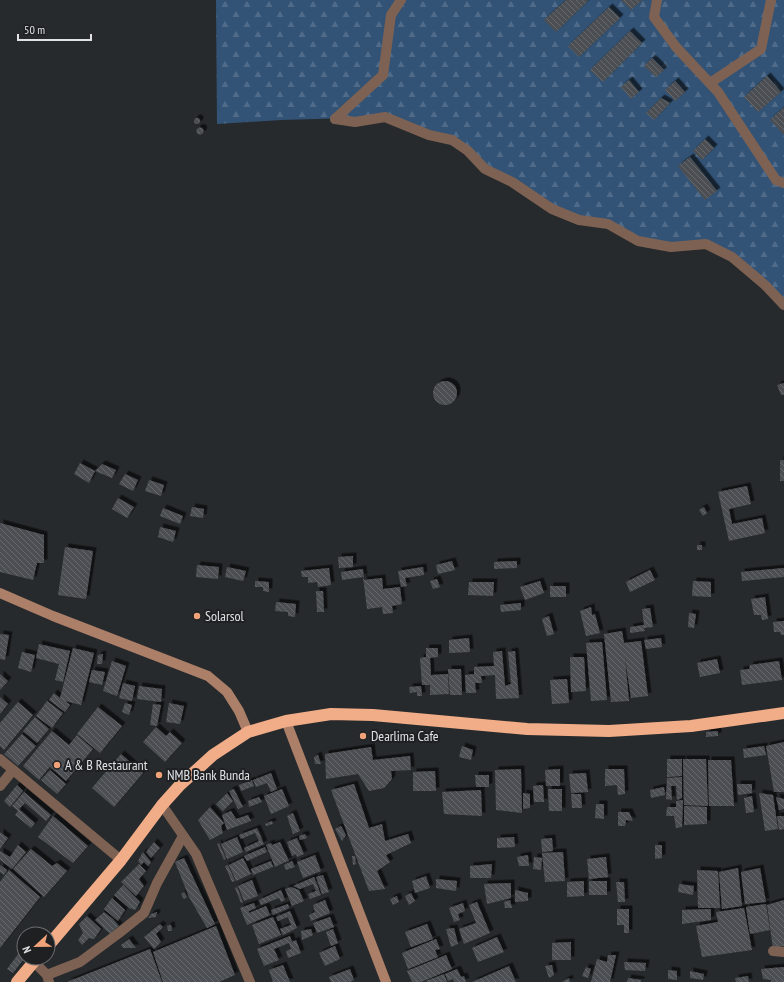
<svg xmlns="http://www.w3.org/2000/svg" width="784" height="982" viewBox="0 0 784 982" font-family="'PT Sans Narrow',sans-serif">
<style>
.forest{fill:url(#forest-firs)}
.building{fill:url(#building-back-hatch);filter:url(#shadow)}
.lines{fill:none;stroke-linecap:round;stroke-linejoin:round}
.street{stroke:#7d6152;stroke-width:10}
.secondary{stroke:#ac7f68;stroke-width:10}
.highway{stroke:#f1ac88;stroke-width:12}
.poi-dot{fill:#f0a279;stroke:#1e2022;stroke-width:1.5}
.labels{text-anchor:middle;stroke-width:4;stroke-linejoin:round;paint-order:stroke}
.poi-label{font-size:14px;fill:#e0e2e4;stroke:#1e2022;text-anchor:start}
</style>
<defs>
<pattern id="forest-firs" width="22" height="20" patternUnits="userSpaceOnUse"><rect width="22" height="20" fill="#325376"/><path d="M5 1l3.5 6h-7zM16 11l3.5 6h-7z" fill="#4f6b89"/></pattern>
<pattern id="building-back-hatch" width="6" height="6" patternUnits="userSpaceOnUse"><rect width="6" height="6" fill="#4c4f52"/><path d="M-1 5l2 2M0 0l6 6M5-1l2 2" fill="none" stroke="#66686b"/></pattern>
<filter id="shadow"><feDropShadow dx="3.5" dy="-3.5" stdDeviation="0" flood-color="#0009"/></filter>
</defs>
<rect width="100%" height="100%" fill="#272a2c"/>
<path class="forest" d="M216 0H784V305L765 285 706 244 671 247 552 209 468 151 385 117 281 120 217 124Z"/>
<g class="building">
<path d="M566 0H587L588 1 556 32 544 20Z"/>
<path d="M621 0H642L631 10Z"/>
<path d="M609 7 620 18 579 57 568 46Z"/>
<path d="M630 31 642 43 603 82 590 70Z"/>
<path d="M652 58 664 70 656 77 644 66Z"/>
<path d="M767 76 781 92 758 112 744 97Z"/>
<path d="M629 80 639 92 631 99 621 87Z"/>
<path d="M675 81 685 92 675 101 665 90Z"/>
<path d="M661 98 670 103 654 120 646 113Z"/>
<path d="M784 107V135L770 120Z"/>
<circle cx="197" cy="121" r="3"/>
<circle cx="200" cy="131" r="3.5"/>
<path d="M705 139 714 148 702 160 693 151Z"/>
<path d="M690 157 717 191 705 200 678 166Z"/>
<circle cx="445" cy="393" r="12"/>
<path d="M784 383V395H781L777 385Z"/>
<rect x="780" y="460" width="4" height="21"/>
<path d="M80 463 95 471 102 464 116 470 112 478 95 471 89 483 74 474Z"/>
<path d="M125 474 138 480 133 491 119 484Z"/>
<path d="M149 480 164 485 161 496 145 491Z"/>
<path d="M747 486 751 504 729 509 732 524 762 518 765 533 729 541 718 492Z"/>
<path d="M118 498 134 507 127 518 112 509Z"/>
<path d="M192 507 204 509 203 518 190 516Z"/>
<path d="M704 507 707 513 703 516 699 510Z"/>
<path d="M163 508 183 516 180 524 160 516Z"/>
<path d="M0 523 44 535V563H37L33 580 0 572Z"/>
<path d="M160 527 176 531 173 542 158 537Z"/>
<rect x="697" y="545" width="5" height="5"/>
<path d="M65 547 93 551 86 599 58 595Z"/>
<path d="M353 556V567L339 568 338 557Z"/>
<path d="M452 561 455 570 438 574 436 565Z"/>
<path d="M517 561V568L494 569V562Z"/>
<path d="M197 565 219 567 218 579 196 577Z"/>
<path d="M227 567 246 571 243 581 225 577Z"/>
<path d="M423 567 424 575 405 578 407 586 401 587 398 571Z"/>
<path d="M329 568 331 585 318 587 317 582 308 583V577H302L301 571Z"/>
<path d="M784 568V577L742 581 741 572Z"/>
<path d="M363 569 364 580 382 578 383 589 400 587 402 604 392 606 393 613 383 614 382 607 367 609 363 577 342 580 341 572Z"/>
<path d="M650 570 655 580 630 592 626 582Z"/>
<path d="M437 579 440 587 433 589 430 581Z"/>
<path d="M255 581 269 582V592L263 591V587H255Z"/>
<path d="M540 581 544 593 525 600 520 587Z"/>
<path d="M693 581 711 582V597L692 596Z"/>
<path d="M469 582H494L493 596 468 595Z"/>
<rect x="550" y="586" width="16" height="11"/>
<path d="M316 591H323L324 612H317Z"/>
<path d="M765 597 768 619 762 620 761 615H754L751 599Z"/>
<path d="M276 602 296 604 295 617 288 616V612L275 611Z"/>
<path d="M521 603V610L501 612 500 605Z"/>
<path d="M591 607 592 615 595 614 600 633 586 636 580 611Z"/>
<path d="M650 608 653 627 644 628 645 631 630 633V627L644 625 642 609Z"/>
<path d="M689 613 696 614 694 628 688 627Z"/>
<path d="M549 616 554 634 547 636 542 619Z"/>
<path d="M784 621V635H781L780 632H774L773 622Z"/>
<path d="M622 631 624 643 641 641 648 696 631 698 625 658 629 701 611 702 604 634Z"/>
<path d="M0 634 9 635 5 660 0 659Z"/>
<path d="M469 638 470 652 449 653V640Z"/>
<path d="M661 638 662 647 646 649 644 640Z"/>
<path d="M602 642 607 700 591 701 586 643Z"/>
<path d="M39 644 70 651 63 682 55 680 59 664 36 658Z"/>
<path d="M73 648 94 653 81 705 65 701 70 705 65 712 49 700 54 693 60 698Z"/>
<path d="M426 648H438V657L430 658 431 675 448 674 449 694 430 695V685H422L420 658 426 657Z"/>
<path d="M502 651 505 686 511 684 508 652 515 651 519 698 496 699 495 675 481 676 482 683H475L476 693H466L465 675 474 674V667L494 666 493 652Z"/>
<path d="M22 652 35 655 31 672 18 668Z"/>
<path d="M103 654 102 664H97L98 655Z"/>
<path d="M570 657H584L586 691 571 692Z"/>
<path d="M717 659 720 673 700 677 697 663Z"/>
<path d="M112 661 126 666 117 696 103 691Z"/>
<path d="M779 661 782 680 742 685 740 670 749 669 750 665Z"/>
<path d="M448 669H461L462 695H450Z"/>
<path d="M92 670 105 672 102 685 89 682Z"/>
<path d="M0 674 8 681 0 690Z"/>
<path d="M567 679 569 703 552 704 550 680Z"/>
<path d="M123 683 135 686 132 701 119 698Z"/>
<path d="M139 686 162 689 161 702 137 699Z"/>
<path d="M421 686 422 696H417V692L410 693 409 687Z"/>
<path d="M0 697 8 704 0 714Z"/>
<path d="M47 701 63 713 52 728 36 716Z"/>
<path d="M18 702 33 715 4 750 0 746V723Z"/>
<path d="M125 703 132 705 129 715 122 712Z"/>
<path d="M169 703 184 706 180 724 166 722Z"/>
<path d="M153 704 161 705 157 726 150 725Z"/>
<path d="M98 707 122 726 100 753 77 734Z"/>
<path d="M35 717 49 729 37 743 23 731Z"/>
<path d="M156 727 166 736 170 732 182 743 165 762 143 742Z"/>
<path d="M52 731 69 745 77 735 93 749 66 781 50 767 67 746 39 780 23 766Z"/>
<path d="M718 731V736L706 737V732Z"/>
<path d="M22 734 36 746 18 766 4 754Z"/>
<path d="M784 742V792H774L766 746Z"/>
<path d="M462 746 473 750 471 760 459 757Z"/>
<path d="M764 746 766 755 744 758 743 749Z"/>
<path d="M371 747 373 760 410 756 411 770 391 771 392 779 384 788 369 791 358 774 326 779 325 754Z"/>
<path d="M121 754 143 773 114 807 92 788Z"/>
<path d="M318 755 321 764H315L314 757Z"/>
<path d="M667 759H682V776L667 777Z"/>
<path d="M683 759H706L708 806 684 805Z"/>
<path d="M708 760H731L734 806H709Z"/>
<path d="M521 769 522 813 496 810 495 770Z"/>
<path d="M560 769V786H546L545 770Z"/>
<path d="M605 769H624L625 794 618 795 617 785 605 786Z"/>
<path d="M50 770 66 784 57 794 41 780Z"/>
<path d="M435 771 436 791H413V772Z"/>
<path d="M271 773 277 789 271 792 267 783 256 787 253 780Z"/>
<path d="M586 773 588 792 571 793 569 774Z"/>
<path d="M475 775H489V787H476Z"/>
<path d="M682 777V798L677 800 676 786H671L672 800 666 799 667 778Z"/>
<path d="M252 780 254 786 241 791 239 785Z"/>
<path d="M354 784 369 828 382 824 385 841 408 834 411 843 386 855 390 862 377 871 385 889 369 891 331 790Z"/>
<path d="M737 784H752V793L738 795Z"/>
<path d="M17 785 23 791 10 807 4 801Z"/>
<path d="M543 785 544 802H534L533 786Z"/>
<path d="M664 787 665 795 651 798 650 790Z"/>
<path d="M234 789 243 807 238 809 229 791Z"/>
<path d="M282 789 289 806 271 814 264 796Z"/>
<path d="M548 789H562V811H549Z"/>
<path d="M481 790 482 816 444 814 442 792Z"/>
<path d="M24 792 51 815 46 821 25 803 19 809 35 823 31 828 15 815 18 811 12 806Z"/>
<path d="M227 793 233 801 223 811 216 804Z"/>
<path d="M523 793 530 794V808L523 809Z"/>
<path d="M759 793 773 795 778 829 765 831Z"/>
<path d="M571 794H581L582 808H572Z"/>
<path d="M752 796 754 812 746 813 744 798Z"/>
<path d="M259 797 262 802 249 807 248 801Z"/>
<path d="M776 797 784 799V809L779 810Z"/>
<path d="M683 800 682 827 676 828 674 816H666L667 807H676V801Z"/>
<path d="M596 804H604V819L595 818Z"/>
<path d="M684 806 707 807V824L684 825Z"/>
<path d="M210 807 224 823 221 826 223 833 210 840 198 820Z"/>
<path d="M231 811 236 819 248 815 251 821 227 830 222 815Z"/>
<path d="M618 812H629L633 821 626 820 625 826H618Z"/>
<path d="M293 813 300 831 293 834 287 816Z"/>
<path d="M53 816 88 846 73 863 38 837Z"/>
<path d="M777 816H784V829L779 830Z"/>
<path d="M272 821 273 824 266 826 265 824Z"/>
<path d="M341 826 346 835 342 841 335 829Z"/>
<path d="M257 828 264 844 246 852 244 848 259 841 255 833 241 839 239 835Z"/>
<path d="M0 832 8 838 0 849Z"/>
<path d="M305 834 307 838 300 840 299 836Z"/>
<path d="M237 837 243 852 227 859 221 844Z"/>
<path d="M514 837 515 847 497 848V838Z"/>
<path d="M297 838 304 854 297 857 296 854 292 856 287 842Z"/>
<path d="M552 838 553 851 542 852 541 839Z"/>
<path d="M154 842 160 848 151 858 146 852Z"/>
<path d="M280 842 289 861 285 862 275 867 266 845 271 843 272 845Z"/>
<path d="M219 843 226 859 224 860 217 844Z"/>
<path d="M18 845 26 852 12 869 0 860V851L10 857Z"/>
<path d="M655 845H662V858L655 859Z"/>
<path d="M265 847 267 852 247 861 244 856Z"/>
<path d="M31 849 52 866 57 863 67 871 44 897 13 869Z"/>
<path d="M143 852 151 862 148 866 144 862 141 865 138 861Z"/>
<path d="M563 852 565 881 545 882 542 853Z"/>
<path d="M315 855 321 871 303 878 297 862Z"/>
<path d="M528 855 529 866H519L517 857Z"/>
<path d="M352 856H355L356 864 353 865Z"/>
<path d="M534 857 542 858 541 870 533 869Z"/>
<path d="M606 857 608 877 589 879 587 859Z"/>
<path d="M184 858 215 924 207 928 189 897 175 862Z"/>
<path d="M243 858 251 874 236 881 229 865Z"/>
<path d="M271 861 273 867 253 875 251 869Z"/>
<path d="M292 861 295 867 286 870 284 865Z"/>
<path d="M139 864 146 871 139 879 144 886 136 896 121 882Z"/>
<path d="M492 864 491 878H470V866Z"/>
<path d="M0 865 7 870 4 875 0 872Z"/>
<path d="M228 865 235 881 232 882 225 866Z"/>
<path d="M738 868 742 906 722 909 719 872Z"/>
<path d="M760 868 766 902 745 904 741 872Z"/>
<path d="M9 870 40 897 0 948V882Z"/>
<path d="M697 870 718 871 720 908H698Z"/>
<path d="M323 875 329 892 322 894 316 877Z"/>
<path d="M426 876 430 888 415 893 412 881Z"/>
<path d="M314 877 321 895 310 899 308 894 316 891 313 884 300 889 293 886Z"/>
<path d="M436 879 457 881 456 891 436 888Z"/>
<path d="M252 880 258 896 244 901 238 886Z"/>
<path d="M584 881V896L567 897V882Z"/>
<rect x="589" y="881" width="18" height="14"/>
<path d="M616 882H624L625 902H618Z"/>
<path d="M511 883V898L487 904 484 884Z"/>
<path d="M679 884 694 886 693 895 678 892Z"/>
<path d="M123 885 140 902 135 910 129 908 114 895Z"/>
<path d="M237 887 243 902 241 903 235 888Z"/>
<path d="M291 887 299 890 304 901 292 906 285 889Z"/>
<path d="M281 890 285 900 281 902 279 898 261 905 259 900Z"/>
<path d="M515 890 528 893V901L515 902Z"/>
<path d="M184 892 187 897 184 899 181 894Z"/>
<path d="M411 893 415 901 409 905 405 896Z"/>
<path d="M397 896 399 902 393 905 390 899Z"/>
<path d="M112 898 125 910 118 921 104 909Z"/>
<path d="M325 900 330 913 311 921 309 915 315 912 313 905Z"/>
<path d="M510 900 512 908H505L504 902Z"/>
<path d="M784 900V946L773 949 767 905Z"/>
<path d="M477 902 490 933 464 944 459 929 476 923 469 905Z"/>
<path d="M254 903 256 908 249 911V913L266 906 270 915 247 925 240 908Z"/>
<path d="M463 903 465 911 458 914 460 920 454 922 449 908Z"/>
<path d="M288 904 289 908 273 915 271 910Z"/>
<path d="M766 904 770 930 750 934 746 907Z"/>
<path d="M744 908 752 950 702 957 696 926 718 922 716 912Z"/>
<path d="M617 909H629V933H624V925H617Z"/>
<path d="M711 909V920L682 924V910Z"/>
<path d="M290 911 297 928 283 935 280 929 291 925 288 917 278 921 276 917Z"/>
<path d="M104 912 113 919 119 926 110 934 95 920Z"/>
<path d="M157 912 156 917 148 918 151 914Z"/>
<path d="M87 916 101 929 94 939 89 938 82 945 78 940 83 933 79 924Z"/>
<path d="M273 917 281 935 259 944 252 925Z"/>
<path d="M330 917 334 927 317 933 313 923Z"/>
<path d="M160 924 163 927 156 934 161 942 154 949 144 937Z"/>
<path d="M427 924 433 939 411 947 405 932Z"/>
<path d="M171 925 172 931H168L167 926Z"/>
<path d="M216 926 235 975 219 982H163L153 952Z"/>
<path d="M454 928 458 944 451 947 446 929Z"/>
<path d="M311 929 313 935 302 940 301 931Z"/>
<path d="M333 929 338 943 331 946 326 932Z"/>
<path d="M290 936 292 942 296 940 301 953 288 958 286 951 291 949 289 943 274 949 279 960 264 966 257 949Z"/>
<path d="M497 937 504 952 478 962 472 948Z"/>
<path d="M129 939 136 948H123L121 945Z"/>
<path d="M436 939 440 949 435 950 438 957 408 969 402 953Z"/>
<path d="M571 942V960H552V943Z"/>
<path d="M335 946 340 959 325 966 319 953Z"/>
<path d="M150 949 162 982H67Z"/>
<path d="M19 953 24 957V959L13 973 7 969Z"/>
<path d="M446 955 452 969 421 982H412L407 971Z"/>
<path d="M608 955H616L610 982H591L597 959 607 962Z"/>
<path d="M624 962 646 963 645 971 625 970Z"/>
<path d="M283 965 290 982H273L269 970Z"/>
<path d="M552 965 554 975 549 978 545 966Z"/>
<path d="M509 966 516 982H472Z"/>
<path d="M586 967 591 969 588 978 582 976Z"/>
<path d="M784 967V982H771V980L763 979 761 969Z"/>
<path d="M350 969 354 980 350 982H331L329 977Z"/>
<path d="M457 969 461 977 464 976 466 982H454L453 979 448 981 445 974Z"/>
<path d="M668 970 677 971V980L668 979Z"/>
<path d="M690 971 704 974 703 980 690 978Z"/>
<path d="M444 974 447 982H427L426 981Z"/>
<path d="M748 976 749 982H736L735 978Z"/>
<path d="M569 978 570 982H562Z"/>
<path d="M628 978 641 980V982H627Z"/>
</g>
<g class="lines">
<g class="street">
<path d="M657 0 654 17 676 47 718 92 776 180 784 183"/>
<path d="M710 83 761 49 771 0"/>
<path d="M335 119 355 122 385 117 429 135 452 140 468 151 485 169 512 182 552 209 579 220 608 224 638 241 671 247 706 244 732 257 765 285 784 305"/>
<path d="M335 119 383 75 391 15 401 0"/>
<path d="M0 759 121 860"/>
<path d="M0 786 13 770"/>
<path d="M162 805 196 854 250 982"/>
<path d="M773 951 784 952"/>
<path d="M34 962 47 975 49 982"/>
<path d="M47 975 80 962 119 933 144 913 157 883 183 836"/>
</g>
<g class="secondary">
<path d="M0 593 53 616 208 676 227 692 239 711 248 732"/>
<path d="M286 721 386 982"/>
</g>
<g class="highway">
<path d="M48 946 121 860 162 805 180 785 213 755 248 732 286 721 331 714 373 715 527 729 609 731 691 726 784 713"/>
<path d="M17 982 37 958"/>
</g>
</g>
<g class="poi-dot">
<circle cx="197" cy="616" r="4"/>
<circle cx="363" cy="736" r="4"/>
<circle cx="57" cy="765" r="4"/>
<circle cx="159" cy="775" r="4"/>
</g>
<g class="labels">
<g class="poi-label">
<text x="205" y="621">Solarsol</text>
<text x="371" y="741">Dearlima Cafe</text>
<text x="65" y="770">A &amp; B Restaurant</text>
<text x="167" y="780">NMB Bank Bunda</text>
</g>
</g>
<g transform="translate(36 946) rotate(248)"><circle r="19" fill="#1e2022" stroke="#6c6e70"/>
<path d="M0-3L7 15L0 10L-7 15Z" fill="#f0a279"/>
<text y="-6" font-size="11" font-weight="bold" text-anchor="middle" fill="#e0e2e4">N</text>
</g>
<path d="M18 34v6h73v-6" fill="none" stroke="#e0e2e4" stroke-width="2"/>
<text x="24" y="34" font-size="12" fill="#e0e2e4" stroke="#1e2022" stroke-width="3" paint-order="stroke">50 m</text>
</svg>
